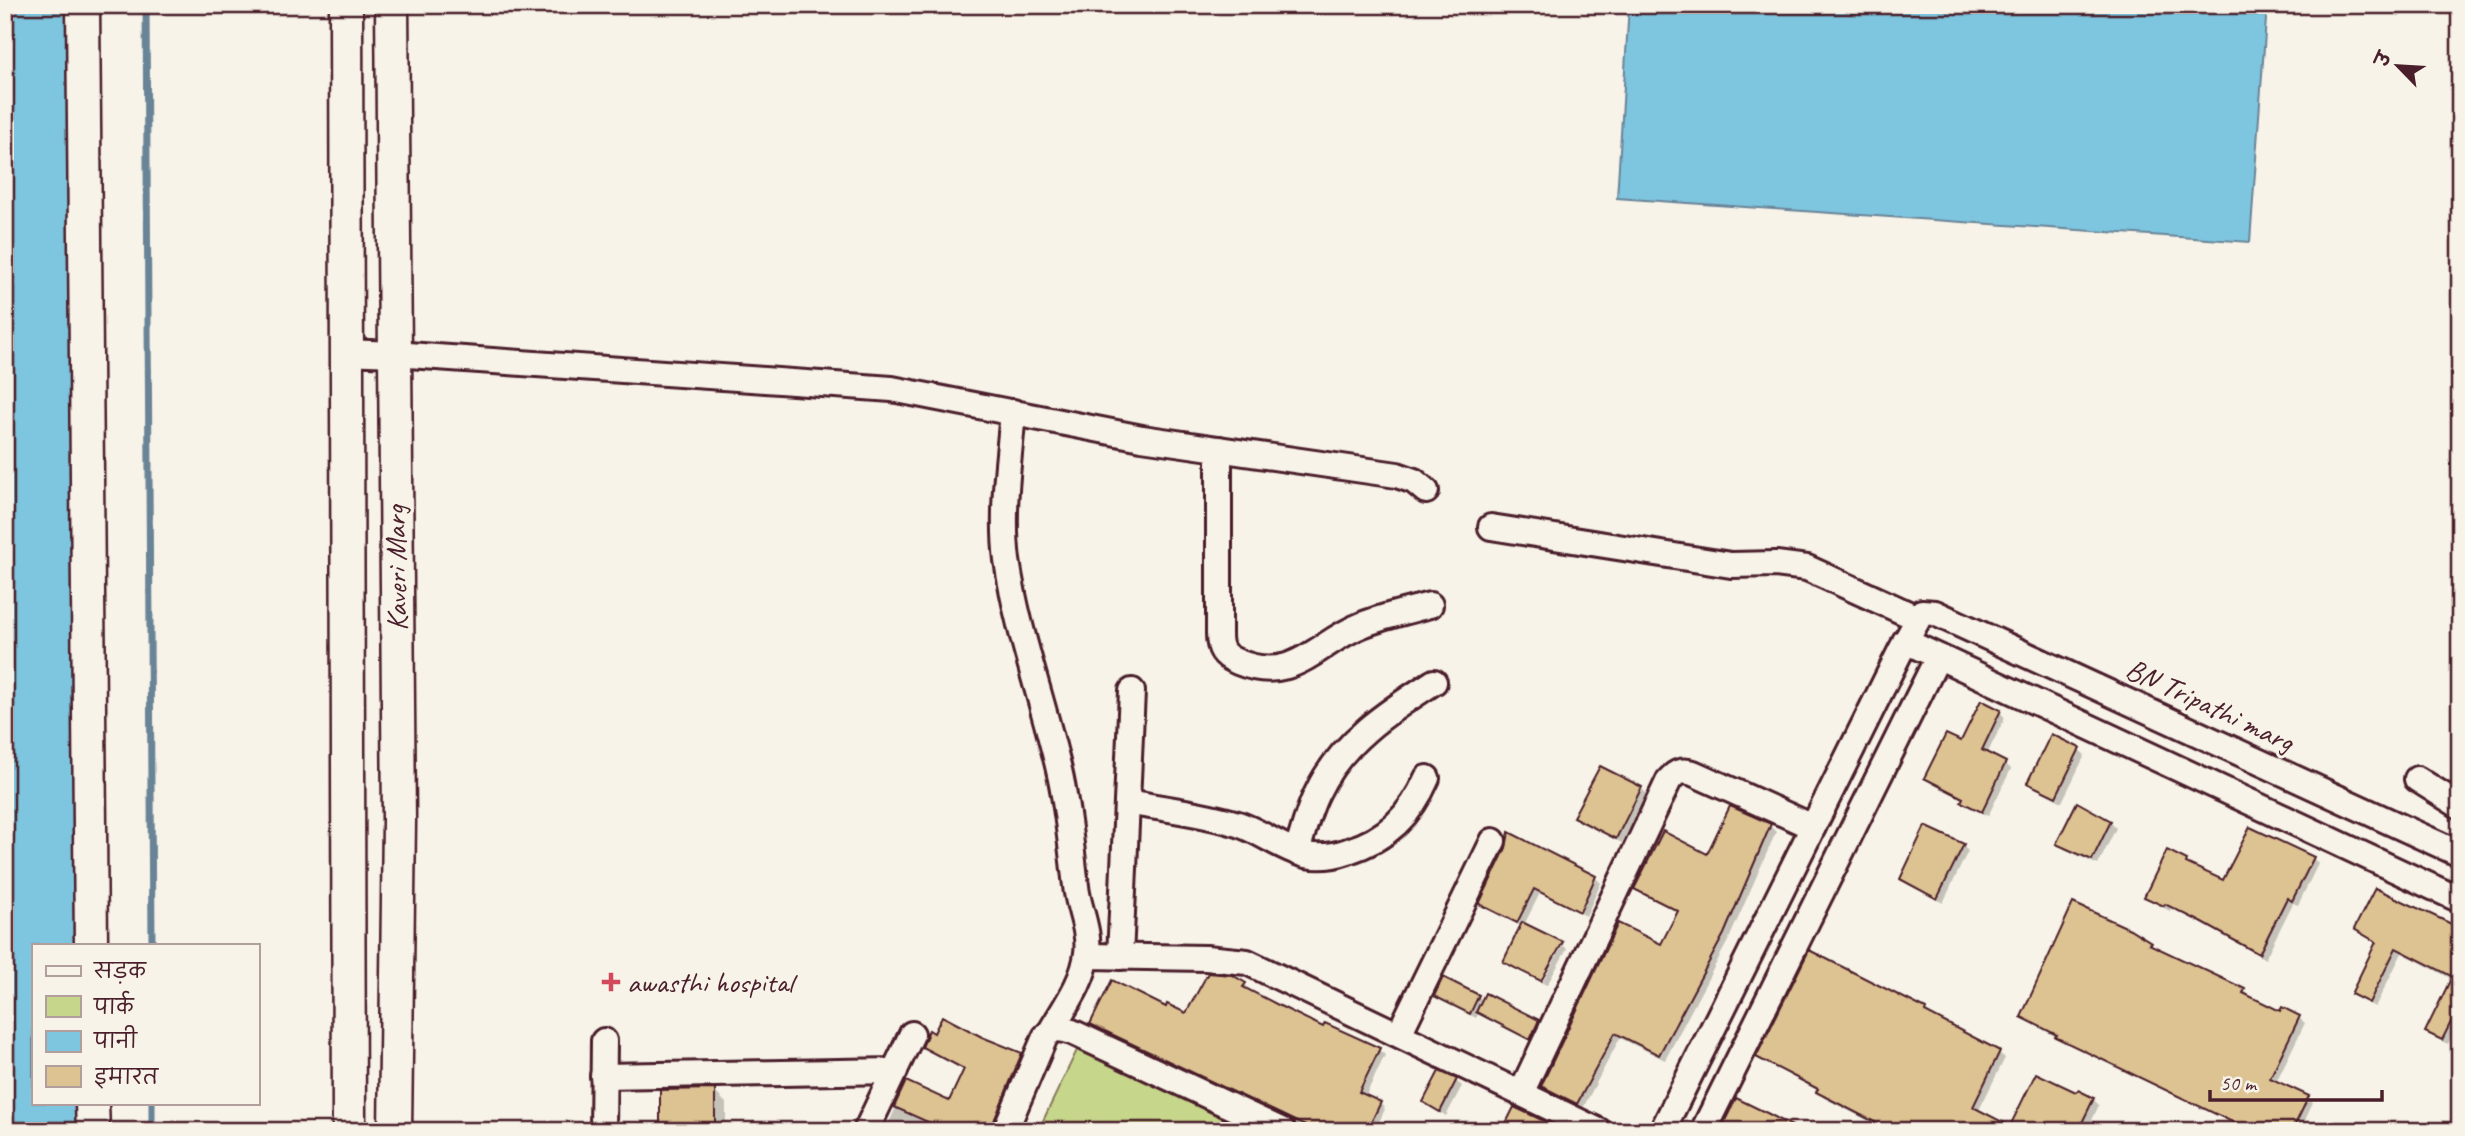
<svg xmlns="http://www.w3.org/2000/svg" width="2465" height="1136" viewBox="0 0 2465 1136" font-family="Caveat,'Playpen Sans Deva',sans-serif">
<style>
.green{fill:#c6d68b;stroke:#887a5b;stroke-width:2}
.water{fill:#7ec6df;stroke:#698397;stroke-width:2}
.shadow{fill:#0003}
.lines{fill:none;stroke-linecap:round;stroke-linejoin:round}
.stream{stroke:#698397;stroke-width:7}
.building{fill:#ddc292;stroke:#4a1f2b;stroke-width:2}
.minor-casing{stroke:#4a1f2b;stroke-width:30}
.tertiary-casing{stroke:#4a1f2b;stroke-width:37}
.minor{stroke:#f7f3e8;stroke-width:24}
.tertiary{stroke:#f7f3e8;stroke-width:32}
.poi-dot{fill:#d1495b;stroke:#f7f3e8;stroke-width:2.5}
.labels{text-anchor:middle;stroke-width:6;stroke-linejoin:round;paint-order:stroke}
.street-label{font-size:30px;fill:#4a1f2b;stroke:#f7f3e8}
.poi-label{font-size:30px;fill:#4a1f2b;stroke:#f7f3e8;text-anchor:start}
</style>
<rect width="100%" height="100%" fill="#f7f3e8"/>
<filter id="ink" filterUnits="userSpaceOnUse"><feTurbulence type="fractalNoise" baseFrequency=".0143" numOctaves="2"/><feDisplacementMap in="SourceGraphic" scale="14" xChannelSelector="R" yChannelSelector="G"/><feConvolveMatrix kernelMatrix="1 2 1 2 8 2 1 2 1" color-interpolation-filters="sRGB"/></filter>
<g filter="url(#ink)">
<path class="green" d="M1079 1046 1253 1131H1038Z"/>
<g class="water">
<path d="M5 5H67L77 945H33V1103H78V1131H5Z"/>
<path d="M1629 5H2267L2250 242 1617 198Z"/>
</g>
<g class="shadow">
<path d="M2000 712 2005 718 1987 754 2005 763 2011 769 1988 816 1969 807 1964 800 1932 784 1926 778 1961 744Z"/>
<path d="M2079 750 2085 755 2062 802 2035 788 2029 783Z"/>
<path d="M1641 788 1647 794 1622 843 1581 823 1575 817Z"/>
<path d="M2078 804 2110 822 2116 828 2098 865 2064 849 2059 844Z"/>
<path d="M1770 826 1776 832 1729 939 1665 1060 1620 1038 1583 1108 1548 1092 1543 1086 1662 947 1679 913 1642 894 1636 889Z"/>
<path d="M1963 846 1968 851 1943 903 1907 884 1902 878Z"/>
<path d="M1508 848 1595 877 1601 883 1586 916 1540 893 1524 925 1561 943 1539 981 1511 967 1505 961 1521 926 1487 909 1481 904Z"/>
<path d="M2313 858 2318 864 2298 905 2293 903 2265 959 2209 927 2171 908 2170 911 2152 902 2146 896 2186 862 2193 868 2223 883Z"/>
<path d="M2460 928V974L2456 981 2402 953 2375 1007 2359 999 2353 993 2377 944 2356 929Z"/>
<path d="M2150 943 2156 949 2244 990 2250 996 2249 998 2281 1013 2299 1018 2305 1023 2276 1082 2308 1098 2313 1103 2300 1131H2250L2081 1050 2029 1022 2023 1017Z"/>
<path d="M1563 945 1567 949 1547 985 1542 983Z"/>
<path d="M1444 979 1478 996 1483 1001 1538 1022 1544 1027 1536 1044 1483 1017 1479 1013 1476 1018 1442 1001 1436 995Z"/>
<path d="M1245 984 1250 990 1249 992 1324 1030 1379 1050 1385 1055 1365 1097 1380 1103 1385 1109 1375 1131H1312L1098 1029 1092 1024 1166 1009 1186 1016Z"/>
<path d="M2460 992V1020L2448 1044 2433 1037 2427 1031Z"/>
<path d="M1925 1011 1931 1017 1999 1053 2005 1058 1978 1112 2011 1128 2077 1095 2093 1099 2099 1105 2087 1131H1888L1824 1098 1819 1091 1764 1062 1758 1057Z"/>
<path d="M982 1038 1021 1055 1026 1060 997 1131H885L907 1084 950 1103 965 1071 930 1052 924 1046Z"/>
<path d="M1440 1073 1456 1081 1462 1086 1446 1116 1425 1102Z"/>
<path d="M714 1091 726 1103V1131H662Z"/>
</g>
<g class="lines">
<g class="stream">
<path d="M146 5 152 945"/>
<path d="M152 1103V1131"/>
</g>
</g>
<g class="building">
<path d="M1981 700 2001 710 1982 750 2006 762 1982 812 1961 802 1963 798 1924 778 1946 734 1961 741Z"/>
<path d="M2051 734 2080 748 2056 797 2027 783Z"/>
<path d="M1600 766 1642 787 1616 839 1573 817Z"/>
<path d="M2077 802 2111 821 2092 860 2056 844Z"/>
<path d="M1730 806 1771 824 1724 934 1659 1055 1615 1033 1577 1104 1541 1086 1618 923 1661 944 1678 911 1634 889 1663 831 1707 854Z"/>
<path d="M1925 826 1964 844 1937 899 1900 879Z"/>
<path d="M2250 827 2314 857 2292 901 2287 898 2259 954 2201 922 2165 904 2164 906 2144 897 2167 850 2187 860 2186 863 2223 880Z"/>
<path d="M1509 832 1596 876 1580 912 1534 889 1517 923 1479 904 1506 848Z"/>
<path d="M2375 888 2460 928V958L2451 976 2396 948 2369 1003 2351 994 2376 942 2354 929Z"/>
<path d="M2073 903 2130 929 2151 942 2149 944 2245 989 2243 993 2280 1011 2282 1007 2300 1016 2270 1078 2309 1096 2292 1131H2251L2055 1037 2057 1035 2021 1017Z"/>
<path d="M1522 922 1563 942 1541 981 1503 962Z"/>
<path d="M1809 950 1926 1009 1925 1012 2000 1051 1973 1107 2010 1126 2036 1073 2076 1092 2078 1090 2094 1098 2078 1131H1892L1816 1092 1818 1089 1756 1057Z"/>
<path d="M2460 960V1004L2442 1040 2425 1032Z"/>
<path d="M1208 973 1232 975 1246 983 1243 987 1282 1007 1323 1027 1325 1023 1380 1048 1359 1092 1381 1102 1367 1131H1316L1090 1024 1112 980 1166 1007 1167 1004 1186 1013Z"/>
<path d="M1443 977 1479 995 1470 1014 1434 996Z"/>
<path d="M1485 993 1539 1020 1530 1040 1476 1012Z"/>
<path d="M942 1016 982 1037 1022 1053 990 1131H935L937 1126 894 1107 906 1081 949 1101 964 1069 922 1047 929 1030 934 1033Z"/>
<path d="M1439 1071 1457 1079 1440 1112 1423 1102Z"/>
<path d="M715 1089V1131H660V1090Z"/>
<path d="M1736 1098 1769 1114 1802 1131H1720Z"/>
<path d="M1514 1107 1563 1130 1502 1131Z"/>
</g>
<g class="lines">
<defs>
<g id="minor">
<path d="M345 352 394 354 892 389 1142 438 1397 475 1414 481 1426 491"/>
<path d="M1013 412C1009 460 1001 511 1007 560 1017 631 1043 700 1059 770 1068 808 1071 847 1076 886 1078 908 1090 930 1087 953 1084 981 1066 1005 1052 1029"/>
<path d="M1219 449V634C1219 649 1223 656 1238 662 1294 685 1316 643 1362 625 1384 616 1408 611 1430 605"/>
<path d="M1491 527 1731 565 1776 564 1807 568 1917 618"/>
<path d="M1905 641 2460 900"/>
<path d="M2417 779 2460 806"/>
<path d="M1128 802C1164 809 1203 813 1238 824 1262 832 1282 849 1306 855 1321 858 1334 856 1348 851 1387 839 1411 815 1427 778"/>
<path d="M1297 852C1303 832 1308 810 1318 791 1342 741 1389 711 1434 682"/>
<path d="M1087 956 1206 958 1247 962 1599 1131"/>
<path d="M1120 957 1132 691"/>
<path d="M1399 1034 1493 841"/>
<path d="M603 1076 895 1071"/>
<path d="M1521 1093 1669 780C1677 771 1682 770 1693 773L1813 827"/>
<path d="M603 1131 604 1041"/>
<path d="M866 1131 912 1034"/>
<path d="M1005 1131 1045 1037C1054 1027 1059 1028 1072 1032L1283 1131"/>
<path d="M1662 1131 1901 650 1922 612 1935 613 2460 854"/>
<path d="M1703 1131 1938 657"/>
</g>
<g id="tertiary">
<path d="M83 5 91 945"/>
<path d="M346 5 349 1131"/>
<path d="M392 5 399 821 395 1131"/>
<path d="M92 1103 93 1131"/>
</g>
</defs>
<use href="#minor" class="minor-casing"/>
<use href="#tertiary" class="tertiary-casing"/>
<use href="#minor" class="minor"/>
<use href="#tertiary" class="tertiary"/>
</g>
</g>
<path class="poi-dot" d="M607.5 971.5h7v7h7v7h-7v7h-7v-7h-7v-7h7z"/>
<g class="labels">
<g class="street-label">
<text transform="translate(396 568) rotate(-91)" y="10">Kaveri Marg</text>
<text transform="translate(2210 705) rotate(25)" y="10">BN Tripathi marg</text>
</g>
<g class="poi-label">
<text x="627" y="992">awasthi hospital</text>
</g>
</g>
<rect width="2465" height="1136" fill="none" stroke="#f7f3e8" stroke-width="28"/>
<rect x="14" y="14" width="2437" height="1108" fill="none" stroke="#4a1f2b" stroke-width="2.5" filter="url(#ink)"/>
<rect x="32" y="944" width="228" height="161" fill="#f7f3e8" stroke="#b29e9c" stroke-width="2"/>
<rect x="46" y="966" width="35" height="10" fill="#f7f3e8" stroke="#b29e9c" stroke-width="2"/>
<text x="94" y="978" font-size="21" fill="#4a1f2b">सड़क</text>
<rect x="46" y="996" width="35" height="21" fill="#c6d68b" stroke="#b29e9c" stroke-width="2"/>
<text x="94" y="1014" font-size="21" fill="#4a1f2b">पार्क</text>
<rect x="46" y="1031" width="35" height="21" fill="#7ec6df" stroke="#b29e9c" stroke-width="2"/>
<text x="94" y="1048" font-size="21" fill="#4a1f2b">पानी</text>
<rect x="46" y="1066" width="35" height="21" fill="#ddc292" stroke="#b29e9c" stroke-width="2"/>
<text x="94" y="1084" font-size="21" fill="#4a1f2b">इमारत</text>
<g transform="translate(2398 66) rotate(295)" stroke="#f7f3e8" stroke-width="5" paint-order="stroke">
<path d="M0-5L12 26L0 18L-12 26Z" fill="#4a1f2b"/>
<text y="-10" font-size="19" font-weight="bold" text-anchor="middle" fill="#4a1f2b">उ</text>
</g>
<path d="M2210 1090v10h172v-10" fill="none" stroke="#4a1f2b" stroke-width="3.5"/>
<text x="2220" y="1090" font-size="21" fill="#4a1f2b" stroke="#f7f3e8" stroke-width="5" paint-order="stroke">50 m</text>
</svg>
